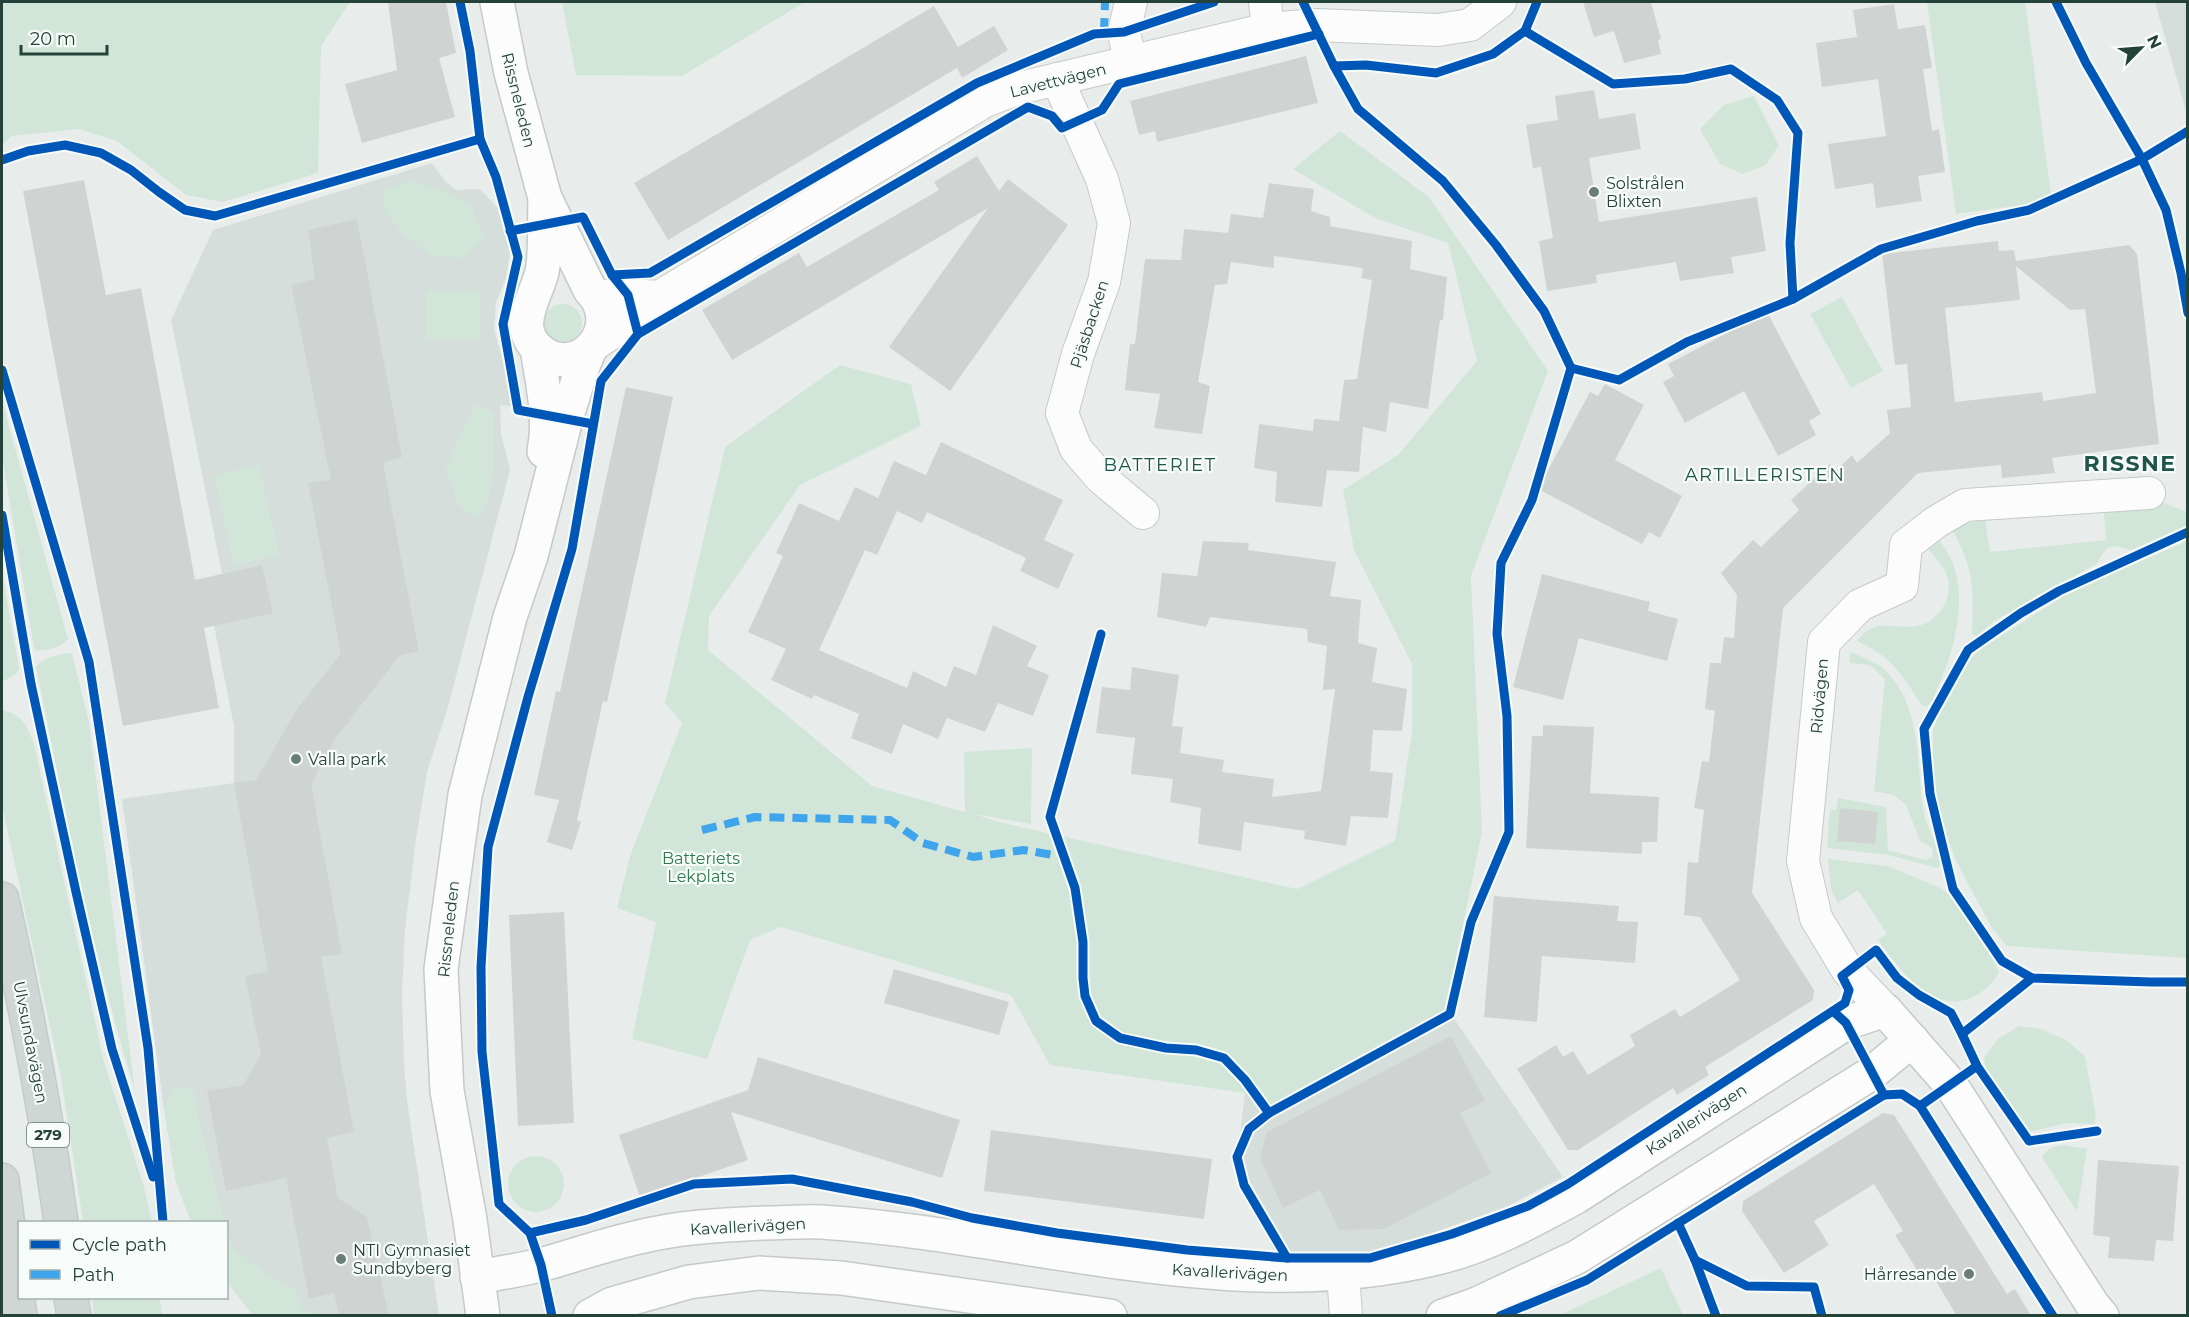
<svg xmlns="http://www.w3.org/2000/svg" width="2189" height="1317" viewBox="0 0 2189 1317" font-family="Montserrat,sans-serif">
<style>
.built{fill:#d6dedb}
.green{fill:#d1e6d8}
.building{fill:#cfd4d2;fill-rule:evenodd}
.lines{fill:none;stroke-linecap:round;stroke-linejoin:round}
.minor-casing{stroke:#c5cac8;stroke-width:34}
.tertiary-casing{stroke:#c5cac8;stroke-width:36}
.primary-casing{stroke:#c3ccc9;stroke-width:36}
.minor{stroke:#fcfcfc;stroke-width:32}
.tertiary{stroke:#fcfcfc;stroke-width:33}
.primary{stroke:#cfd7d5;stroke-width:33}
.quiet{stroke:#3ea4ec;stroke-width:8;stroke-dasharray:15 8;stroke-linecap:butt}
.cycleway-casing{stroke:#f7fbf9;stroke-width:13}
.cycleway{stroke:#0057b8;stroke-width:9}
.poi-dot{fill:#697e78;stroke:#f7fbf9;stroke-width:2}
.labels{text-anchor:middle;stroke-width:4.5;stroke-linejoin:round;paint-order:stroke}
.shield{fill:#f7fbf9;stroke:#637a73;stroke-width:1.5}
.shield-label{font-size:15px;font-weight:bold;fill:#24423a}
.street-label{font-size:16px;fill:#24423a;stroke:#f7fbf9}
.poi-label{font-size:16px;fill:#24423a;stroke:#f7fbf9;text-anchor:start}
.park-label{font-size:16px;fill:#2d7a4b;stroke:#f7fbf9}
.neighbourhood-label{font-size:18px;letter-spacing:1.5px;fill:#1f5548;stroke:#f7fbf9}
.district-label{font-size:22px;font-weight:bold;letter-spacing:1.5px;fill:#1f5548;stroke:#f7fbf9}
</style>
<rect width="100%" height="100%" fill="#e8edeb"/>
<g class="built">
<path d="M2155 2H2187V115Z"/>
<path d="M432 163 445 181 456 190 480 189 497 207 510 253 506 278 496 303 494 329 506 372 511 406 500 405 501 433 510 470 448 707 427 772 416 839 405 930 402 994 404 1064 407 1100 439 1315H253L227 1282 226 1222H191L176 1182 164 1109 122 799 234 783V726L209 601 227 598 171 320 213 230Z"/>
<path d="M1446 1007 1563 1177 1508 1206 1376 1253 1275 1254 1244 1185 1237 1160 1245 1093 1265 1108Z"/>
</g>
<g class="green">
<path d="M2 2H350L321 46 318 173 223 202 186 195 117 141 79 129 12 136 2 145Z"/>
<path d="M562 2H805L682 76 576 75Z"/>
<path d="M1927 2H2025L2052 201 1956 214Z"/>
<path d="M1754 96 1779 145 1766 165 1742 174 1720 164 1700 129 1724 105Z"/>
<path d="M1340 131 1429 197 1548 371 1471 576 1482 832 1446 1007 1265 1108 1245 1093 1050 1065 1011 995 781 927 750 940 707 1059 632 1039 656 922 617 908 630 856 682 723 665 703 725 447 840 365 911 384 921 426 800 485 709 616 708 650 872 786 965 812 964 752 1032 748 1031 824 974 814 1003 823 1297 889 1395 841 1412 733V664L1354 550 1343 490 1398 455 1477 361 1448 243 1375 218 1293 169Z"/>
<path d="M411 181 443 190 472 207 484 240 463 258 430 255 407 237 383 210 385 189Z"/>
<rect x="426" y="290" width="54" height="49"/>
<path d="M1842 297 1883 371 1851 388 1810 314Z"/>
<circle cx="563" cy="323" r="19"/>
<path d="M2 401 68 639C61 648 48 650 36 651L34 648 2 456Z"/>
<path d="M476 403 494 414V473L487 503 477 519 458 504 446 467Z"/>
<path d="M259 465 279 555 234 565 214 476Z"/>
<path d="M2162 502 2187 512V527L2131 550 2116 546 2107 548 2096 564 1994 621 1977 636 1972 634C1974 590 1974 567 1951 528L1985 519 1990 552 2106 540 2104 514 2106 505Z"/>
<path d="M1937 536C1943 546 1952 557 1955 569 1967 615 1950 662 1931 703L1926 707 1922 705C1900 673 1894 658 1857 641 1877 614 1896 632 1921 625 1941 619 1955 594 1946 573 1942 564 1933 555 1927 547Z"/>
<path d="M2187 541V958L2007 946 1992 928 1973 893 1955 858 1941 820 1932 787 1933 728 1963 667 1978 651 2070 592Z"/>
<path d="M2 571 19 669 16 674 2 682Z"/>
<path d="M1850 652C1862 657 1877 662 1887 672 1924 712 1915 764 1924 813 1928 832 1940 846 1940 866L1937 868 1888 855 1827 848 1830 809 1836 810 1838 798 1886 807 1888 850 1926 860 1933 856 1932 848 1920 841 1906 805 1894 795 1874 791 1885 679 1870 665 1849 663Z"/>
<path d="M67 653H72L89 722 135 1091C92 953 65 809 36 667 42 657 57 656 67 653Z"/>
<path d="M2 710C24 716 26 724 34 744L104 1062 144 1187 152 1222H83L61 1077 2 805Z"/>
<path d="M1828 859 1888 866 1938 887 1950 895 1986 948 1999 971C1995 981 1986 989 1977 995 1933 1019 1901 970 1878 940L1887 934 1858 890 1838 903 1831 889Z"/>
<path d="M2019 1026 2041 1029 2066 1040 2085 1056 2096 1117 2094 1124 2067 1123 2029 1132 1986 1070 1984 1058 1998 1039Z"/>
<path d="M173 1087 194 1090 200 1126 224 1222H191L176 1182 164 1109Z"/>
<path d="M2064 1145 2087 1149 2077 1212 2042 1157C2048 1148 2053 1146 2064 1145Z"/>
<circle cx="536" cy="1184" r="28"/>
<path d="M227 1229 233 1249 268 1275 296 1290 302 1310 323 1315H253L227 1282Z"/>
<path d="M1661 1268 1683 1315H1560Z"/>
<path d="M92 1298H160L162 1315H94Z"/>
</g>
<g class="building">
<path d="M388 2H446L456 53 439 58 455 117 362 143 345 84 397 70Z"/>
<path d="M1583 2H1651L1661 39 1658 40 1661 54 1624 63 1614 31 1594 37Z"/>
<path d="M1894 4 1898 29 1925 25 1932 68 1923 69 1932 131 1939 129 1945 172 1918 176 1922 201 1876 208 1873 183 1835 189 1828 144 1886 136 1878 79 1822 87 1816 43 1857 37 1853 10Z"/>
<path d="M934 6 958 47 994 26 1008 50 962 78 957 68 668 240 634 183Z"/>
<path d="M1306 56 1318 103 1157 142 1155 131 1139 135 1130 101Z"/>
<path d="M1594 90 1599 119 1635 113 1641 149 1589 158 1599 222 1757 197 1766 251 1731 257 1734 273 1680 281 1676 262 1596 275 1597 283 1547 291 1539 241 1553 238 1541 167 1533 168 1526 125 1558 120 1555 96Z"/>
<path d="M977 156 999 191 1008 179 1068 225 950 391 889 347 988 208 732 360 702 310 799 253 807 267 939 190 934 182Z"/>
<path d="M84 180 106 295 141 288 195 580 262 565 273 613 204 628 219 708 123 726 23 191Z"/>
<path d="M1269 183 1314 189 1311 211 1330 217V226L1412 241 1410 269 1447 277 1443 320H1440L1428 409 1390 402 1386 432 1363 427 1359 472 1327 470 1322 507 1275 502 1277 472 1254 468 1259 424 1313 431 1314 419 1339 421 1344 380 1357 379 1372 280 1361 278 1363 268 1274 256V268L1231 262 1227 284 1215 285 1198 382 1210 386 1202 434 1154 428 1160 394 1125 390 1130 344H1135L1145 259 1181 260 1184 229 1228 233 1231 214 1263 218Z"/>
<path d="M357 219 402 457 383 463 419 651 399 656 336 738 311 784 342 954 321 957 354 1132 327 1138 338 1198 367 1217 389 1316H339L334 1293 309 1299 286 1178 226 1191 207 1091 243 1085 261 1055 245 976 268 971 234 783 256 780 297 709 341 653 308 483 331 480 291 285 315 279 308 230Z"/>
<path d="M1998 241 1999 251 2014 250 2016 261 2129 245 2137 254 2159 444 2052 458 2055 473 2002 478 2001 465 1918 473 1783 608 1752 893 1814 990 1813 1000 1705 1067 1709 1075 1677 1095 1673 1088 1578 1150H1568L1517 1069 1556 1045 1563 1057 1573 1051 1588 1075 1635 1046 1630 1035 1675 1009 1680 1017 1740 980 1700 917 1684 915 1688 862 1698 863 1704 810 1694 808 1702 761 1709 762 1715 711 1705 709 1710 663H1721L1724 637 1734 638 1737 595 1721 573 1753 540 1761 547 1799 510 1791 500 1830 464 1835 472 1852 455 1857 463 1890 433 1887 410 1911 407 1907 364 1895 365 1882 254ZM2016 266 2070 310 2085 309 2096 393 2043 401 2042 392 1955 402 1945 308 2020 300Z"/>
<path d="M1767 312 1821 414 1809 421 1816 435 1778 456 1744 391 1685 423 1663 382 1674 376 1668 364Z"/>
<path d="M1605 384 1644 405 1615 460 1682 496 1660 538 1649 532 1642 544 1538 489 1590 392 1598 396Z"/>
<path d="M626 387 673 397 607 702 603 701 577 820 581 822 572 850 547 842 559 800 534 795 556 691 560 692Z"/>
<path d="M941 442 1063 500 1044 540 1074 554 1058 589 1020 571 1026 558 927 512 922 523 897 511 877 555 865 550 819 650 907 688 913 671 946 687 954 666 976 675 993 625 1037 646 1027 666 1049 675 1033 716 998 703 985 732 947 718 938 739 903 724 892 754 851 738 859 714 814 695 812 699 771 680 786 649 748 632 783 556 776 553 799 503 839 521 855 487 878 498 894 461 926 475Z"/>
<path d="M1203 541 1249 543 1248 550 1336 562 1330 596 1361 600 1358 643 1377 648 1372 682 1407 689 1402 731 1373 730 1370 771 1393 773 1388 818 1351 816 1346 846 1304 839 1305 831 1244 822 1241 851 1198 844 1201 808 1170 802 1173 779 1131 774 1135 738 1096 733 1102 687 1130 690 1132 667 1179 675 1172 726 1183 727 1180 753 1224 760 1222 772 1274 779 1272 797 1321 791 1335 689 1323 690 1327 646 1308 642 1307 629 1210 617 1206 627 1157 617 1162 573 1197 576Z"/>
<path d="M1542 574 1650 602 1648 611 1678 619 1667 661 1579 638 1563 700 1513 687Z"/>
<path d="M1543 725 1594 727 1590 793 1659 797 1657 842H1642V854L1526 848 1532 736H1543Z"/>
<path d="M1840 808 1878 812 1875 844 1837 841Z"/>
<path d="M1494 896 1619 906 1617 921 1638 922 1635 963 1542 956 1537 1022 1484 1017Z"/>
<path d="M564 912 574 1123 518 1126 509 915Z"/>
<path d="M894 969 1009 1002 999 1035 884 1003Z"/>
<path d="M1451 1036 1485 1101 1460 1113 1491 1173 1384 1229 1339 1230 1320 1190 1283 1208 1260 1158 1267 1132Z"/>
<path d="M758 1057 960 1120 942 1178 731 1112 748 1160 640 1197 619 1135 748 1090Z"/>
<path d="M1883 1113 1894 1115 2007 1294 2015 1289 2031 1316H1957L1928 1268 1919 1273 1895 1235 1903 1231 1874 1184 1814 1221 1829 1245 1784 1273 1742 1211 1743 1201Z"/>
<path d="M991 1130 1212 1159 1204 1219 984 1191Z"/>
<path d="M2098 1160 2179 1166 2173 1241 2156 1240 2154 1261 2108 1258 2110 1237 2093 1235Z"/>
</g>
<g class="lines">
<defs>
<g id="minor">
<path d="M1265 2 1268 29"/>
<path d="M1130 62 1124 32 1131 2"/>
<path d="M1057 79 1102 179 1114 223 1104 282 1078 354 1062 413 1076 449 1101 478 1143 513"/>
<path d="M596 296 628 295 659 297"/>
<path d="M595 344 634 318 659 297 985 101 1016 89 1268 29 1316 25 1438 30 1470 25 1500 2"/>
<path d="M1885 1010 1848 971 1816 918 1803 861 1824 642 1860 605 1902 586 1906 545 1936 522 1965 505 2149 493"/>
<path d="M1343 1273 1346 1316"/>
</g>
<g id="tertiary">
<path d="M497 2 511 73 545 198 590 290C627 328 576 383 538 349 513 326 536 297 542 272 546 253 544 219 545 198"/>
<path d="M537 348C542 382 551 417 544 451"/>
<path d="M477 1277C499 1273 522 1270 544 1264 582 1253 619 1240 658 1233 693 1226 729 1225 765 1223 783 1223 803 1221 821 1222 1026 1235 1232 1308 1437 1258 1487 1246 1532 1221 1576 1197L1846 1023 1885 1010 1951 1085 2092 1304 2102 1316"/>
<path d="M483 1316 470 1220 447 1091 441 969 465 795 510 617 531 556 566 419 581 371 589 351"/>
<path d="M590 1316 612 1304 689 1282 759 1273 841 1278 1110 1316"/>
<path d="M1443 1316 1477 1304 1577 1257 1872 1073 1912 1040"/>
</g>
<g id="primary">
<path d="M2 899C26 1006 46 1114 61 1222"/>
<path d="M2 1180 20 1316"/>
<path d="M71 1298 74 1316"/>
</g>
</defs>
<use href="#minor" class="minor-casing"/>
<use href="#tertiary" class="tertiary-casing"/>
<use href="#primary" class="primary-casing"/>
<use href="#minor" class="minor"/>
<use href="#tertiary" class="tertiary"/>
<use href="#primary" class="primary"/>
<g class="quiet">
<path d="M1104 33 1105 2"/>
<path d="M702 830 755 817 890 820 923 843 973 857 1024 850 1065 857"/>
</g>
<defs>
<g id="cycleway">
<path d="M460 2 470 51 480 139 496 177 518 257 503 324 518 410 593 424"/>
<path d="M2056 2 2086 63 2142 159 2166 210 2181 273 2188 313"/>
<path d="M1525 31 1613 84 1685 79 1731 69 1777 100 1798 133 1790 243 1793 299"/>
<path d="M1334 66 1366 65 1436 73 1493 54 1525 31 1537 2"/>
<path d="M2 160 28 151 65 145 101 153 131 170 159 192 185 210 215 216 480 139"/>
<path d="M510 231 583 217 612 275 628 295 638 334 601 381 572 549 528 697 488 847 481 967 482 1052 499 1204 530 1233 541 1265 552 1316"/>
<path d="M612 275 650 273 977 83 1094 34 1124 32 1214 2"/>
<path d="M638 334 1028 107 1052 116 1062 128 1102 110 1119 84 1319 34"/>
<path d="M1571 368 1619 380 1687 342 1793 299 1881 249 1977 221 2029 210 2142 159 2188 131"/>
<path d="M2 370 89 662 148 1048 163 1222"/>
<path d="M2 515 31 684 76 892 112 1049 153 1177"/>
<path d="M2188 532 2059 591 2021 613 1968 650 1924 729 1930 794 1953 889 2002 961 2032 978 2151 982H2188"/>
<path d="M1101 634 1050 817 1075 888 1083 942V978L1085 996 1096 1021 1120 1038 1166 1048 1196 1050 1224 1058 1245 1080 1269 1113"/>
<path d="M1833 1011 1846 1023 1884 1095"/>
<path d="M1962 1034 1977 1066 2029 1141 2097 1131"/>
<path d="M1920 1106 2053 1316"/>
<path d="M1678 1223 1695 1260 1716 1316"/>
<path d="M530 1233 586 1220 694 1184 792 1179 912 1202 972 1218 1057 1233 1187 1250 1287 1258H1370L1452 1234 1528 1206 1568 1184 1845 1003 1849 990 1842 976 1876 950 1897 978 1919 995 1951 1013 1962 1034 2032 978"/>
<path d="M1287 1258 1244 1185 1237 1157 1249 1129 1269 1113 1450 1014 1471 922 1509 832 1507 716 1497 634 1501 563 1532 500 1571 368 1544 311 1496 245 1443 181 1358 109 1334 66 1303 2"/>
<path d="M1695 1260 1747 1286 1814 1287 1822 1316"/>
<path d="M1500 1316 1587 1280 1884 1095 1902 1094 1920 1106 1977 1066"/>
</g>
</defs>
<use href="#cycleway" class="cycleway-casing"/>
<use href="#cycleway" class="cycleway"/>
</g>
<g class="poi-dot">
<circle cx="1594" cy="192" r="6"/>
<circle cx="296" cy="759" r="6"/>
<circle cx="341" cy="1259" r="6"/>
<circle cx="1969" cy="1274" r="6"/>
</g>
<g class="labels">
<rect class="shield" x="27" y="1123" width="42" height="24" rx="4.5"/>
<g class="shield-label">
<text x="48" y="1140">279</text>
</g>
<g class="street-label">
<text transform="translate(1058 80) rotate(-14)" y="6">Lavettvägen</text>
<text transform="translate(519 100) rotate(76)" y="6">Rissneleden</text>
<text transform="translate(1089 324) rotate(-72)" y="6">Pjäsbacken</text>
<text transform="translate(1819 696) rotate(-85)" y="6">Ridvägen</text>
<text transform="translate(448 929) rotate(-84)" y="6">Rissneleden</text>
<text transform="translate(31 1042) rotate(79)" y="6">Ulvsundavägen</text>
<text transform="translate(1696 1119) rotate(-33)" y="6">Kavallerivägen</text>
<text transform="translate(748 1226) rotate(-3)" y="6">Kavallerivägen</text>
<text transform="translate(1230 1272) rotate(3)" y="6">Kavallerivägen</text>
</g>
<g class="poi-label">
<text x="1606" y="189">Solstrålen<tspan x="1606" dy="18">Blixten</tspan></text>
<text x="308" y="765">Valla park</text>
<text x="353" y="1256">NTI Gymnasiet<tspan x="353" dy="18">Sundbyberg</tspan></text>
<text x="1957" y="1280" text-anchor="end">Hårresande</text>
</g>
<g class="park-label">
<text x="701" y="864">Batteriets<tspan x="701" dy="18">Lekplats</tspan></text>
</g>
<g class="neighbourhood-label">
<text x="1160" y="471">BATTERIET</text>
<text x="1765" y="481">ARTILLERISTEN</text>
</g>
<g class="district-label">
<text x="2130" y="471">RISSNE</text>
</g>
</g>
<rect width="2189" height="1317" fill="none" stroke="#24423a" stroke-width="6"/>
<rect x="18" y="1221" width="210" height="78" fill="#f7fbf9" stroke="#a3b1ad" stroke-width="1.5"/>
<rect x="30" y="1240" width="30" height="9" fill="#0057b8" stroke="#a3b1ad" stroke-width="1.5"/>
<text x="72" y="1251" font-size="18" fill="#24423a">Cycle path</text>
<rect x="30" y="1270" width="30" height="9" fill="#3ea4ec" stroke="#a3b1ad" stroke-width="1.5"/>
<text x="72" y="1281" font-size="18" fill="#24423a">Path</text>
<g transform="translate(2141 48) rotate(65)" stroke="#f7fbf9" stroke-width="4.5" paint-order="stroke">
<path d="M0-4.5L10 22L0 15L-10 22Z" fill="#24423a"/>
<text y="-9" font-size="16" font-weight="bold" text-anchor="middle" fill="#24423a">N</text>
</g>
<path d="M21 45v9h86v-9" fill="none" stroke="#24423a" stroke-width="3"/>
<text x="30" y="45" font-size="18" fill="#24423a" stroke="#f7fbf9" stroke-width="4.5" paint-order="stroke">20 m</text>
</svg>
